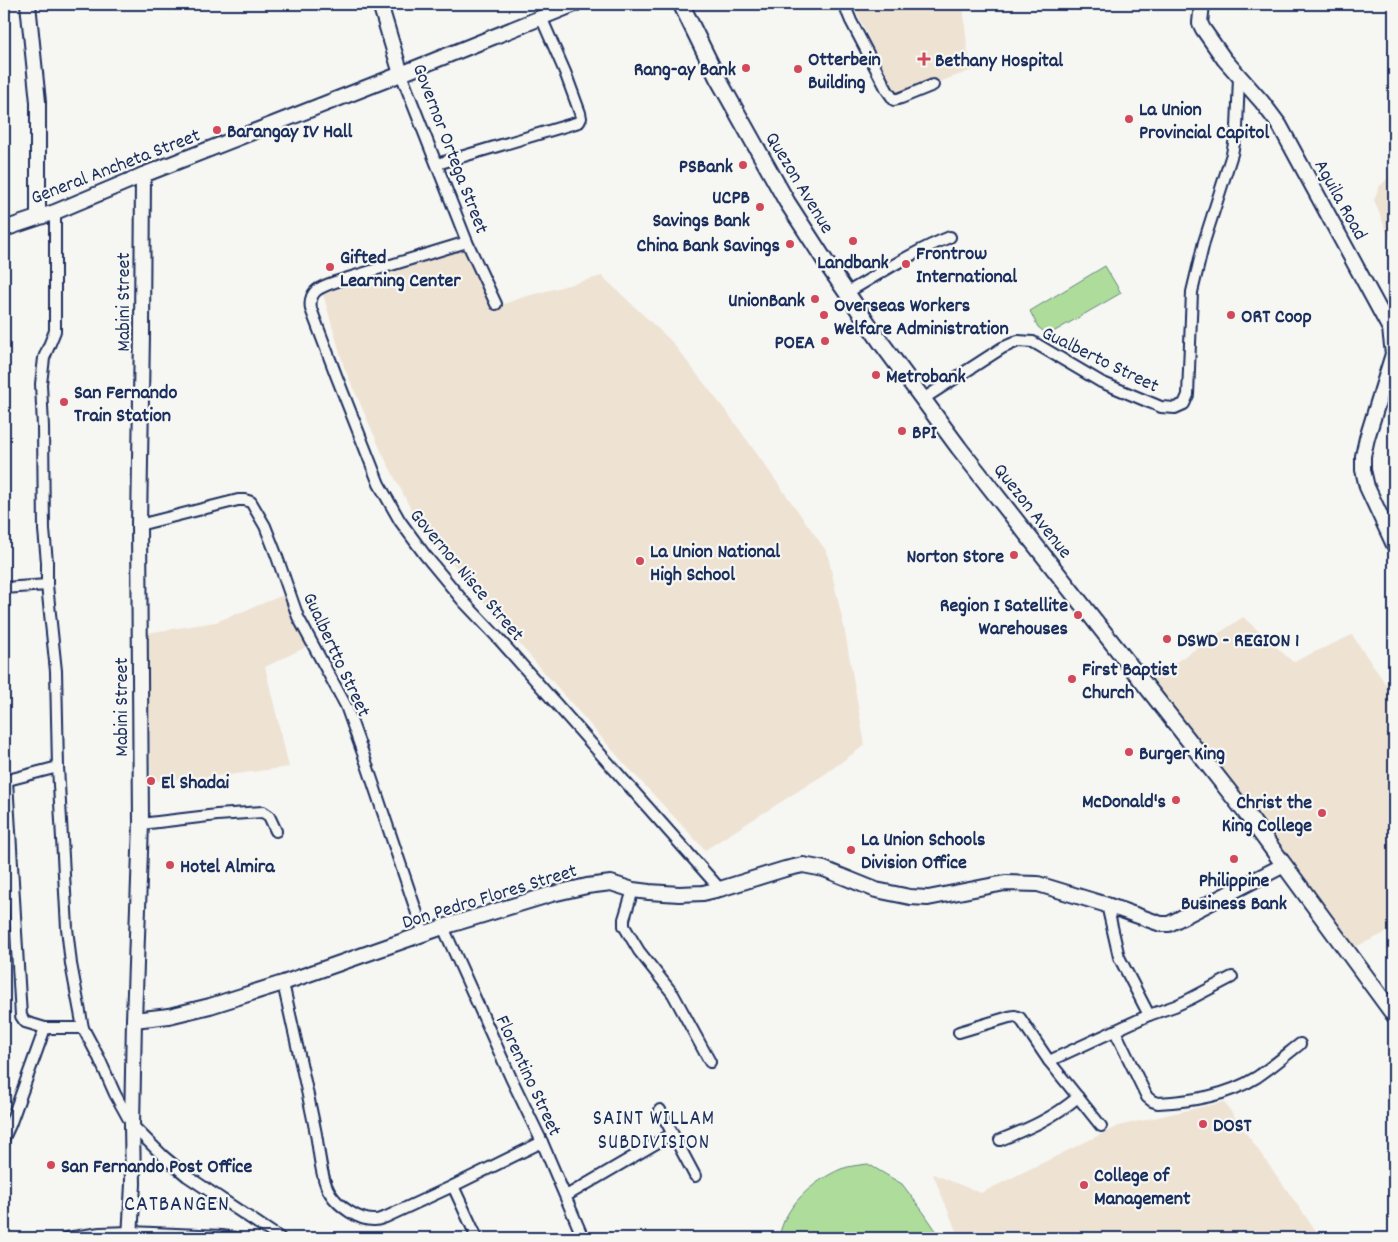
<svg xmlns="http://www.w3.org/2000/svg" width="1398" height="1242" viewBox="0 0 1398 1242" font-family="Dekko,sans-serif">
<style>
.built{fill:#eee2d3}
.green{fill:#aedc9b;stroke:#64867c}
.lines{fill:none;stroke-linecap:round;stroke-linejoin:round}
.street-casing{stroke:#1b2f5e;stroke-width:14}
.secondary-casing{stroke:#1b2f5e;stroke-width:18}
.primary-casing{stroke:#1b2f5e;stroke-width:19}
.street{stroke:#f6f6f2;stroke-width:10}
.secondary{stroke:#f6f6f2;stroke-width:14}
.primary{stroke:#f6f6f2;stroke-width:15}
.poi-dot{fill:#d1495b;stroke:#f6f6f2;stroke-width:2}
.labels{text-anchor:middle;stroke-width:4.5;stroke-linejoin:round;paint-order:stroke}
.poi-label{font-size:20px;font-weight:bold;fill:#1b2f5e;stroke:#f6f6f2;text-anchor:start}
.street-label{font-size:20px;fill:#1b2f5e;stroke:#f6f6f2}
.neighbourhood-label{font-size:21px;letter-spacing:1px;fill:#1b2f5e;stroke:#f6f6f2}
.quarter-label{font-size:22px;letter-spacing:1px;fill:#1b2f5e;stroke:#f6f6f2}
</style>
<rect width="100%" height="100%" fill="#f6f6f2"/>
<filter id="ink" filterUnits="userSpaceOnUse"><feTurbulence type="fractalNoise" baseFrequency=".02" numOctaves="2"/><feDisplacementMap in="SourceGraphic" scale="10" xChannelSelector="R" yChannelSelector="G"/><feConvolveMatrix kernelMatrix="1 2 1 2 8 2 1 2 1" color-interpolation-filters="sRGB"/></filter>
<g filter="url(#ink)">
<g class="built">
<path d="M853 4H963L967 48 973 70 895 97Z"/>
<path d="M1394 172V250L1374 200 1379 187Z"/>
<path d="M468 248 494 308 520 298 602 276 671 341 729 415 827 552 844 627 865 745 825 774 705 850 623 762 508 631 415 517 383 455 344 367 323 294Z"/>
<path d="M289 593 310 645 265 667 289 767 229 775 151 781 147 633 216 622Z"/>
<path d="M1243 617 1293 662 1352 635 1394 696V929L1355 947 1148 681Z"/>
<path d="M1224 1102 1321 1238H959L933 1174 981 1193 1118 1126Z"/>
</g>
<g class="green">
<path d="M1105 266 1121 293 1048 335 1038 327 1030 311Z"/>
<path d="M868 1164 902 1184 924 1213 941 1238H779C784 1206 813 1181 841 1169 849 1166 859 1165 868 1164Z"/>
</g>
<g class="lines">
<defs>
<g id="street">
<path d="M844 4 851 21 887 90 894 100 901 98 933 85"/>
<path d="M401 74 467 242 496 304"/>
<path d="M437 164 579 122 581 118 580 113 565 72 541 17"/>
<path d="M55 212V331L44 358 41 384 43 427 44 530 47 562V585L56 671 58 767 67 928 71 964 83 1028 99 1058 115 1094 132 1125 163 1156 187 1176 280 1238"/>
<path d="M467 242 335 282C320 287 308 291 311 309L336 375 379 484 400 521 425 555 463 601 497 637 720 889"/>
<path d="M848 292C881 273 914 251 950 237"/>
<path d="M923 399 1002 348 1018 341 1033 342 1101 382 1161 407 1175 408 1184 404 1188 395 1192 292 1204 242 1232 154 1237 128 1239 77"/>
<path d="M139 525 238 500H245L251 502 265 526 276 554 298 617 346 706 366 762 424 934"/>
<path d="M4 588 47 585"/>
<path d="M4 781 58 767"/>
<path d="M7 781 21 1016 25 1022 45 1028H83"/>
<path d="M141 824 217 815 263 812 269 816 276 831"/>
<path d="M633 890 624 919V926L639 951 673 994 710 1062"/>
<path d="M1107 905 1119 957 1149 1015"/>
<path d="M443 927 511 1078 542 1142 583 1238"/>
<path d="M283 983C294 1033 306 1083 316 1134 319 1150 321 1180 330 1193 338 1206 359 1221 375 1220 379 1220 382 1218 386 1217L453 1186 542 1142"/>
<path d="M1115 1031 1147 1097 1152 1101 1158 1103C1192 1101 1227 1096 1257 1077 1272 1067 1286 1055 1300 1044"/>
<path d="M959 1032 1009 1017 1015 1016 1020 1018 1049 1061 1101 1126"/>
<path d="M1049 1061 1149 1015 1175 1006 1188 1000 1232 977"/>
<path d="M660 1110 695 1176"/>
<path d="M4 1138 10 1125 45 1028"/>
<path d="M1000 1140C1030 1128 1053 1118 1078 1097"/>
<path d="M453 1186 477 1238"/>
<path d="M566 1196 672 1134"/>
<path d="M66 1238 100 1233 130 1232 222 1236 235 1238"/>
</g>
<g id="secondary">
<path d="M28 4 38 102V217"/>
<path d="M380 4 401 74"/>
<path d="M1202 4 1200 23 1203 29 1224 59 1262 102 1280 126 1390 329 1393 354 1367 438 1363 456V470L1367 487 1394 545"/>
<path d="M4 229 55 212 143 175 401 74 575 4"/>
<path d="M134 1020 169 1016 210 1006 283 983 443 927 552 894 587 886 611 883 633 890 649 892 679 894 703 893 720 889 785 869 803 865 824 869 876 890 910 897 928 898 1005 883 1038 884 1107 905 1161 924H1169L1284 865"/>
<path d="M130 1238 133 1184 132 1125 134 1020 141 824 139 525 142 334 143 175"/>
</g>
<path id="primary" d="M681 4 717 77 787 202 829 267 880 341 959 448 1249 817 1394 1015"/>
</defs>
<use href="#street" class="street-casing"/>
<use href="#secondary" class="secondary-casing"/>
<use href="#primary" class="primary-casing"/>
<use href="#street" class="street"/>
<use href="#secondary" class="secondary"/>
<use href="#primary" class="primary"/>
</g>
</g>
<g class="poi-dot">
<path d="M921.5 51.5h5v5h5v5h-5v5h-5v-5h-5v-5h5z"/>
<circle cx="746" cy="68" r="5"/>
<circle cx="798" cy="69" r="5"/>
<circle cx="1129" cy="119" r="5"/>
<circle cx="217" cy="130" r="5"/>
<circle cx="743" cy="165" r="5"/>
<circle cx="760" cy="207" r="5"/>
<circle cx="853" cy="241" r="5"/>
<circle cx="790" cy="244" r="5"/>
<circle cx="906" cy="264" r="5"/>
<circle cx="330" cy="267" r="5"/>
<circle cx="815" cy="299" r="5"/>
<circle cx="824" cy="315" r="5"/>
<circle cx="1231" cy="315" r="5"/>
<circle cx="825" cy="341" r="5"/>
<circle cx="876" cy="375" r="5"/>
<circle cx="64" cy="402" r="5"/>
<circle cx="902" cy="431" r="5"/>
<circle cx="1014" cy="555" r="5"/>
<circle cx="640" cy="561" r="5"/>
<circle cx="1078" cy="615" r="5"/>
<circle cx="1167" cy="639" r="5"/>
<circle cx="1072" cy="679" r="5"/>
<circle cx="1129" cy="752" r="5"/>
<circle cx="151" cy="781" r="5"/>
<circle cx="1176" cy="800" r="5"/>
<circle cx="1322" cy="813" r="5"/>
<circle cx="851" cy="850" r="5"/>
<circle cx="1234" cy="859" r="5"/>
<circle cx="170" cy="865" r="5"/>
<circle cx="1203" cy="1124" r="5"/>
<circle cx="51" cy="1165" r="5"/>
<circle cx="1084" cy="1185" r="5"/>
</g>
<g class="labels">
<g class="poi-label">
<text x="808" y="65">Otterbein<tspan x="808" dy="23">Building</tspan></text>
<text x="935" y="66">Bethany Hospital</text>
<text x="736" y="75" text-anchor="end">Rang-ay Bank</text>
<text x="1139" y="115">La Union<tspan x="1139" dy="23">Provincial Capitol</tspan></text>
<text x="227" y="137">Barangay IV Hall</text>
<text x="733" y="172" text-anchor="end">PSBank</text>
<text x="750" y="203" text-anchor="end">UCPB<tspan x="750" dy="23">Savings Bank</tspan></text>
<text x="780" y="251" text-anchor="end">China Bank Savings</text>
<text x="916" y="259">Frontrow<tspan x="916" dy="23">International</tspan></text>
<text x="340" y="263">Gifted<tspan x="340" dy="23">Learning Center</tspan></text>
<text x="853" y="268" text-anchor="middle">Landbank</text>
<text x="805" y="306" text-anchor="end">UnionBank</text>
<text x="834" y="311">Overseas Workers<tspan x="834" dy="23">Welfare Administration</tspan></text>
<text x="1241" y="322">ORT Coop</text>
<text x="815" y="348" text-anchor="end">POEA</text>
<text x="886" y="382">Metrobank</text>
<text x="74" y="398">San Fernando<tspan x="74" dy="23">Train Station</tspan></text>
<text x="912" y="438">BPI</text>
<text x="650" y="557">La Union National<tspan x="650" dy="23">High School</tspan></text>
<text x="1004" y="562" text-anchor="end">Norton Store</text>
<text x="1068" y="611" text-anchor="end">Region I Satellite<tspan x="1068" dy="23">Warehouses</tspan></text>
<text x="1177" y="646">DSWD - REGION 1</text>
<text x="1082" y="675">First Baptist<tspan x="1082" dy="23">Church</tspan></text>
<text x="1139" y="759">Burger King</text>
<text x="161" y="788">El Shadai</text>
<text x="1166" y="807" text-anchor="end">McDonald's</text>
<text x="1312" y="808" text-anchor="end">Christ the<tspan x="1312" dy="23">King College</tspan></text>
<text x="861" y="845">La Union Schools<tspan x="861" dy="23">Division Office</tspan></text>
<text x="180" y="872">Hotel Almira</text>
<text x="1234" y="886" text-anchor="middle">Philippine<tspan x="1234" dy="23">Business Bank</tspan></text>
<text x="1213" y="1131">DOST</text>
<text x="61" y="1172">San Fernando Post Office</text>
<text x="1094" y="1181">College of<tspan x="1094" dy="23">Management</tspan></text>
</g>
<g class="street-label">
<text transform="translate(452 148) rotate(69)" y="7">Governor Ortega Street</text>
<text transform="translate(115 165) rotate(-21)" y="7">General Ancheta Street</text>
<text transform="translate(801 182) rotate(59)" y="7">Quezon Avenue</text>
<text transform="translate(1342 199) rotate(61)" y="7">Aguila Road</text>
<text transform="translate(122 302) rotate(-90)" y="7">Mabini Street</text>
<text transform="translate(1101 358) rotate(26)" y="7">Gualberto Street</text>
<text transform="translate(1034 510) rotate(52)" y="7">Quezon Avenue</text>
<text transform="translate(468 574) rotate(50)" y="7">Governor Nisce Street</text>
<text transform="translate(338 654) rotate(65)" y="7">Gualbertto Street</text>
<text transform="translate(120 707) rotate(-90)" y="7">Mabini Street</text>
<text transform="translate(489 895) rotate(-17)" y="7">Don Pedro Flores Street</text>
<text transform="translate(530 1075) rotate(65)" y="7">Florentino Street</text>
</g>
<g class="neighbourhood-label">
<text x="654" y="1124">SAINT WILLAM<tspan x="654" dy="24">SUBDIVISION</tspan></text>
</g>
<g class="quarter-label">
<text x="177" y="1210">CATBANGEN</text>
</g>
</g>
<rect width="1398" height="1242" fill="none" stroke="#f6f6f2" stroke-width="20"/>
<rect x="10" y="10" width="1378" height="1222" fill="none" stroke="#1b2f5e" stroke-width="2" filter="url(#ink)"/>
</svg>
